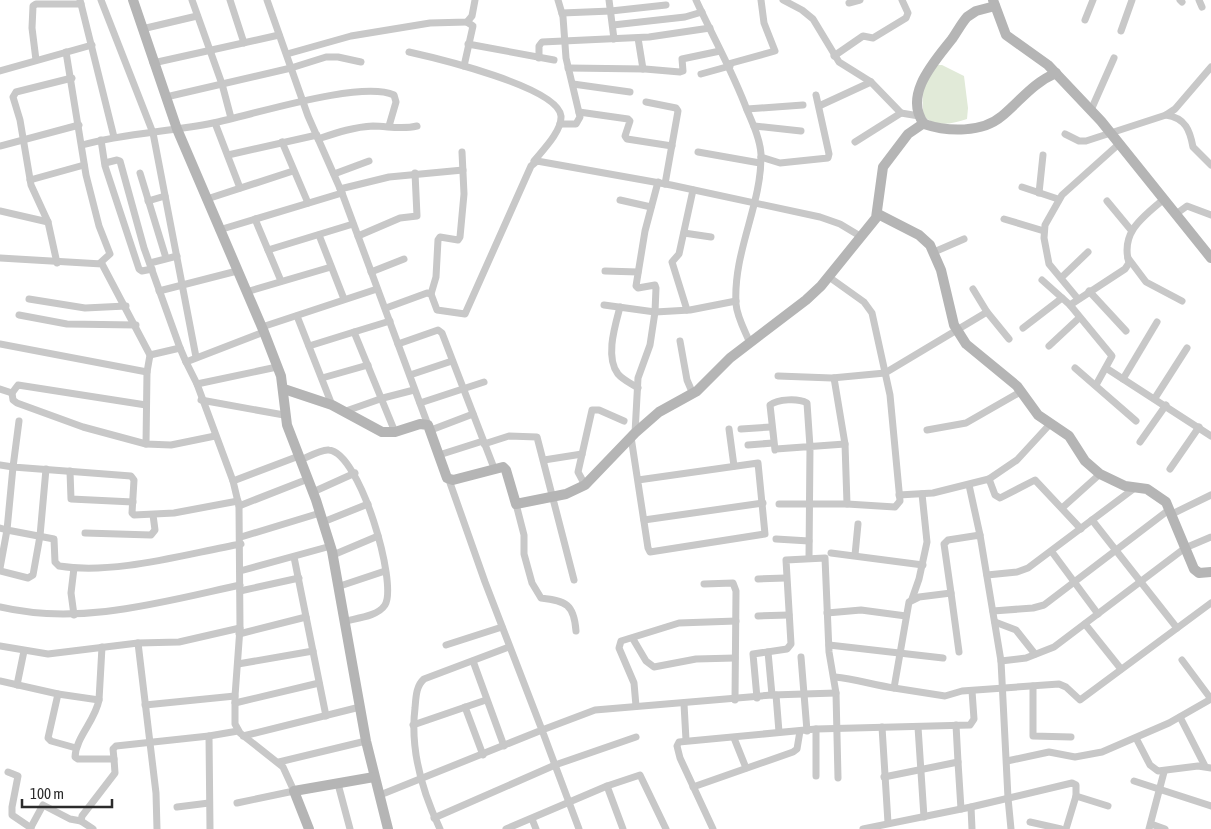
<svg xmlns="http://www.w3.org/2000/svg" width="1211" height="829" viewBox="0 0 1211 829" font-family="'Asap Condensed',sans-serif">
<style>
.green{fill:#e1ead8}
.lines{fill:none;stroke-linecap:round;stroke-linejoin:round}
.street{stroke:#c8c8c8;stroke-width:7}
.secondary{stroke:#b5b5b5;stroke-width:10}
</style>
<rect width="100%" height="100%" fill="#fff"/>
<path class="green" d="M938 65H942L964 76 968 108 967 119C954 123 938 128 926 118 922 116 923 111 923 107 921 91 926 77 938 65Z"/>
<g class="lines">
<g class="street">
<path d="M80 0 114 137"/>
<path d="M101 0 153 133 196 357"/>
<path d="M192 0 222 84 231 118"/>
<path d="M230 0 244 43"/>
<path d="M267 0 308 116 342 193 428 425"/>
<path d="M558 0 563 17 566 58 580 117 576 124H560"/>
<path d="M609 0 614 39"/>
<path d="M696 0C713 37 733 72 747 110 753 124 760 139 761 154 762 205 733 251 736 304 737 317 745 331 750 343"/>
<path d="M783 0 802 10 813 19 839 62 871 82 901 113 919 116"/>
<path d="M1180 0 1182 2"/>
<path d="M1199 0 1202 7"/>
<path d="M849 3 860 0"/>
<path d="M562 13 611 11 666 5"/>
<path d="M1085 20 1093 0"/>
<path d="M613 25 685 17 702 12"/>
<path d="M142 29 197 16"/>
<path d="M1121 31 1132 0"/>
<path d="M638 38 643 69"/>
<path d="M468 44 554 60"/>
<path d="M66 52 86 175 99 226 110 254 100 263"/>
<path d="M409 52C436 58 558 87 561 116 562 131 543 150 534 161"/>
<path d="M287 54 351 36 430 23 467 22 472 16 475 0"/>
<path d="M834 56 863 36 873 38 906 18 908 13 902 0"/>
<path d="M539 58V46L542 42 649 37 710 28"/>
<path d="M36 60 32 28 33 6 36 4H81"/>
<path d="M153 63 279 35"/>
<path d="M728 64 775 51 764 23 761 0"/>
<path d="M464 66 473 26 467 22"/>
<path d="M568 68 645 69 680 72 683 71 682 59 720 51"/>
<path d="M0 71 92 45"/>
<path d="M701 74 730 66"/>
<path d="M573 84 630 92"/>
<path d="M166 97 291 68 326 57H338L361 62"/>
<path d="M646 102 676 108 678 111 665 184"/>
<path d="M819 106 871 82"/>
<path d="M747 109 803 105"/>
<path d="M1091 110 1114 58"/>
<path d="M579 112 628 119 630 121 625 136 627 139 672 146"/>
<path d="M1166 115C1186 118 1190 131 1193 147L1211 165"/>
<path d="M215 123 240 188"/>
<path d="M754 126 801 131"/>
<path d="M1065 134 1079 141H1086L1166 115 1175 109 1211 67"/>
<path d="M318 139C336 133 353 127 373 126 388 126 401 130 417 126"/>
<path d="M101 140 105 166 139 269 142 271 152 269"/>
<path d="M282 142 308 203"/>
<path d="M855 142 901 113"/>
<path d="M82 145C124 133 169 132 213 123 253 115 360 80 394 95L396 102 389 126"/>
<path d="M0 146 79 125"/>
<path d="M698 152 760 163"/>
<path d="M228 155 317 135"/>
<path d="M761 157 780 163 828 158 829 154 816 95"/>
<path d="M105 163 117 160 120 161 144 248 180 348"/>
<path d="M140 173 166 258"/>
<path d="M334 174 369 161"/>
<path d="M30 180 84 165"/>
<path d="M1022 187 1058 199"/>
<path d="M340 189 389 177 463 170"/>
<path d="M1039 193 1043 155"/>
<path d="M207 199 293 171"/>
<path d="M620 200 651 207"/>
<path d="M148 201 165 196"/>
<path d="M1107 201 1131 230"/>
<path d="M0 211 48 222"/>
<path d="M1176 214 1187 206 1211 215"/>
<path d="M255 219 281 281"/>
<path d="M1004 219 1044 231"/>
<path d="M219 230 342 193"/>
<path d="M684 233 711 237"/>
<path d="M319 235 344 299"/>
<path d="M358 236 400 218 417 216 415 173"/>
<path d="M268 250 353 224"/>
<path d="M934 252 964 239"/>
<path d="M0 258 102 264 150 355 147 372 146 444 171 445 215 436"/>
<path d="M1128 258 1146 282 1182 301"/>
<path d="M57 263 48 222 31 185 20 120 13 97 16 92 72 78"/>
<path d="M150 263 177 256"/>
<path d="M605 271 638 272"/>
<path d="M371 272 404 259"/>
<path d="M1062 277 1088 252"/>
<path d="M1042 280 1070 305 1112 356 1096 385"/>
<path d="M973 289 987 312 1009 339"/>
<path d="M159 291 237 271"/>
<path d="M1089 291 1126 331"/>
<path d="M246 292 331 267"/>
<path d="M431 294 436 277 438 240 440 237 458 240 460 237 464 194 462 152"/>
<path d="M29 299 85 308 126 306"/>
<path d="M1078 299 1049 264 1044 238 1045 225 1062 195 1120 143"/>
<path d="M604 305 655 312 690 310 736 301"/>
<path d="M1070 305 1125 269 1129 263C1120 232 1143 217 1164 199"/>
<path d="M620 307C615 326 605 357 618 374 623 380 632 384 638 388"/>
<path d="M386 308 427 293 431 294 437 310 465 314 531 166 537 161 671 185 820 217 840 224 860 236"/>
<path d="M687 310 672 262 679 254 693 190"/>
<path d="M19 315 67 324 136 325"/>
<path d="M297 316 332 405"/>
<path d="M390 321 354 332 395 432"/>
<path d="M262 327 377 289"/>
<path d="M1023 328 1062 298"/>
<path d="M680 341 687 380 693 394"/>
<path d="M0 344 147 372"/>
<path d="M398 344 438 330 442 333 494 468"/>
<path d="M309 346 354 332"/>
<path d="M1049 346 1079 318"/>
<path d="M150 355 180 348 186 362"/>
<path d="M1075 368 1136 421"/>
<path d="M1106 368 1211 436"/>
<path d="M410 375 452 361"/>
<path d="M778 376 832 378 885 373 987 312"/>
<path d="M322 378 368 365"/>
<path d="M834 378 845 444 847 504"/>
<path d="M1123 379 1157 322"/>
<path d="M197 384 277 367"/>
<path d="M0 389 12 393 18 385 146 405"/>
<path d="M12 393 13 400 17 403 83 427 146 444"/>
<path d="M1155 398 1187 348"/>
<path d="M201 400 284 415"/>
<path d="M420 403 484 382"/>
<path d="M346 411 383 398 414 390"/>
<path d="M19 421 13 467 131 476 134 480 132 513 134 515 174 513 238 501"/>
<path d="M729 429 734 466"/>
<path d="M741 429 771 427"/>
<path d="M431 430 473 414"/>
<path d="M927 430 966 423 1022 391"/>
<path d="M635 433 638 378 650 345 655 312 656 288 655 285 638 288 636 286 645 231 658 182"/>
<path d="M631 437 648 548 650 552 765 534 758 463 638 480"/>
<path d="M1140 442 1166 405"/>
<path d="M484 444 509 436 537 437 574 580"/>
<path d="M748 445 773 443"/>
<path d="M439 455 483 441"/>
<path d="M301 460C308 457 321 449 329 450 360 453 398 584 385 605 378 616 358 618 346 621"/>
<path d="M544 460 582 454"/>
<path d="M0 465 13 467 7 530 54 539 55 562 59 566C115 575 185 554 241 544"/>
<path d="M1170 469 1199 427"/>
<path d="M70 471 71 499 133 502"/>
<path d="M989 479 1017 460 1051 423"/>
<path d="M233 481 299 456"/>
<path d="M585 485 578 472 592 410H599L624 421"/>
<path d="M969 485 980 535"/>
<path d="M313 492 355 473"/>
<path d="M899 495 933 493 989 479 995 495 1000 498 1035 480 1081 529"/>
<path d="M516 504 524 535V554L532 583 541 598C566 601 574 604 576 631"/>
<path d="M779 504H847L895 507 900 501 890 395 872 313 864 302 829 277"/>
<path d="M239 506 308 479"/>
<path d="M1062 508 1100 474"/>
<path d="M1172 514 1211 495"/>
<path d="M644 520 763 503"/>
<path d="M1092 520 1177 628"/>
<path d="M323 522 368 504"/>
<path d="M0 528 7 530 0 568"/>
<path d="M85 533 151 535 155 530 153 515"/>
<path d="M241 537 320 513"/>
<path d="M776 539 809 541"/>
<path d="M1052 552 1098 614"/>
<path d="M831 553 923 565"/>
<path d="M333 555 378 536"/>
<path d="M855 555 858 524"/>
<path d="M294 557 326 716"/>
<path d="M809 558 810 447 807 403C798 398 778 399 770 405L775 450 776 449 845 444"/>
<path d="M0 571 28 578 33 575 40 536 46 469"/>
<path d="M240 571 331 546"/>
<path d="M987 575 1017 572 1028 568 1136 487"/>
<path d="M758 579 786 578"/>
<path d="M704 584 733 583 736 591 735 700"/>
<path d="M340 586 385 571"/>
<path d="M240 591 299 578"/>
<path d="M951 593 959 652"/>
<path d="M912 599 919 579 927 542 922 494"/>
<path d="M0 607C80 626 162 602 240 585"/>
<path d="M993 611 1033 608 1044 605 1170 509"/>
<path d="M827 613 861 610 906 616"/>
<path d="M74 615 71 593 74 568"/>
<path d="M758 616 789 615"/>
<path d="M995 622 1016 630 1035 654"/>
<path d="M1085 624 1121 669"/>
<path d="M239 634 306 617"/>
<path d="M633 639 646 661 654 667 696 659 735 658"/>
<path d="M138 643 156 793 157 829"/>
<path d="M446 645 502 627"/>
<path d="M829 645 943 658"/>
<path d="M0 646 48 654 138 643 179 642 240 628"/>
<path d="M768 652 772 695"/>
<path d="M801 657 807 731"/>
<path d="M1182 660 1211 699"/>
<path d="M473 661 504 746"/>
<path d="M1001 661 1026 658 1054 647 1185 548 1211 537"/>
<path d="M238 664 313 651"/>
<path d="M835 677C855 679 874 685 894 688L909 602 919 597 951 593 944 544 948 540 980 535 1001 661 1008 798 1011 829"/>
<path d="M0 681 58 694 99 700 102 647"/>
<path d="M17 685 24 651"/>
<path d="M1033 686V736L1071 737"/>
<path d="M894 688 945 696 962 691 1059 684 1066 687 1080 700 1211 603"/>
<path d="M58 694 48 738 51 741 76 748"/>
<path d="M776 695 779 732"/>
<path d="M757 698 753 654 787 649 791 644 786 560 825 558 829 652 836 693 838 778"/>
<path d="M99 700C95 721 76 737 75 757L78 759H114L113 749 116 746 209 736"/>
<path d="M235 703 319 683"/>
<path d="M684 704 686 740"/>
<path d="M145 705 235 696"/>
<path d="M636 706 634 683 619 648 621 641 679 623 736 621"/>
<path d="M465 707 483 755"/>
<path d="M1180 717 1205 766"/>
<path d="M413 725 486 700"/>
<path d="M882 727 888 823"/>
<path d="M918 727 924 817"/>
<path d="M243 736 360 707"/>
<path d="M636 737 555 765 542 730 595 710 772 695 836 693"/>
<path d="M734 738 746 768"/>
<path d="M1136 738 1150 765 1158 771 1198 766 1211 768"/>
<path d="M1007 761 1049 752 1075 757 1102 752 1169 723 1211 699"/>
<path d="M279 762 366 741"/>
<path d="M958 762 961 809"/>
<path d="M8 772 18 776 12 807V815L31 828"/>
<path d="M816 776V729"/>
<path d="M884 777 958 762 956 725"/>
<path d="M1134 781 1211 806"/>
<path d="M338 784 350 829"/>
<path d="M607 786 623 829"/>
<path d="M693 787 793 752 797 749 800 731"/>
<path d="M380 795 542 730 485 582 449 480"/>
<path d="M1076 796 1108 806"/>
<path d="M237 803 294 791 283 767 240 733 235 724V696L240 628 239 506 233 481 197 384 186 362 264 332"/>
<path d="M177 807 209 803"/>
<path d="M971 807 972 829"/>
<path d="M434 818 555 765 579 829"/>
<path d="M532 819 536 829"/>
<path d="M1030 822 1061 829"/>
<path d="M1151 824 1165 829"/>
<path d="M30 829 43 805 70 819 81 821"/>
<path d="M93 829 81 821 82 816 115 773 114 759"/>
<path d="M210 829 209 736 238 731"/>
<path d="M440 829C422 791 410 749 415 708 416 697 416 686 424 679L509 647"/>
<path d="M506 829 607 786 640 775 666 829"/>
<path d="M713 829 680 758 677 746 679 742 816 729 970 725 974 719 972 691"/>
<path d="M863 829 971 807 1072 783 1076 785V796L1066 829"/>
<path d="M1149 829 1164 772"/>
</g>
<g class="secondary">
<path d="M133 0 177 129 264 332 281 376 287 425 316 500 332 551 366 741 388 829"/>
<path d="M993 0 1006 35 1048 65 1101 121 1211 258"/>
<path d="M995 6 976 11 967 17C961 24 957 32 952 39 934 62 903 95 924 124 948 132 982 133 1002 116 1021 100 1033 83 1056 73"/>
<path d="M878 214 919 235 930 245 941 270 954 325 966 344 1017 386 1038 415 1069 436 1085 461 1100 474 1125 486 1147 489 1166 502 1194 569 1199 573 1211 572"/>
<path d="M284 389 332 405 382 432H395L420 424 428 425 447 478 453 480 503 467 506 470 516 504 566 494 585 485 635 433 659 412 697 391 730 358 806 300 821 286 876 218 883 167 908 134 924 123"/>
<path d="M309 829 294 791 374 777"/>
</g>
</g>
<path d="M22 799v8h90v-8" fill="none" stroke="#2b2b2b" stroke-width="2.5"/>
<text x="30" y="799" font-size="15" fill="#2b2b2b" stroke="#ffffff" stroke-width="4" paint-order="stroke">100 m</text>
</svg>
